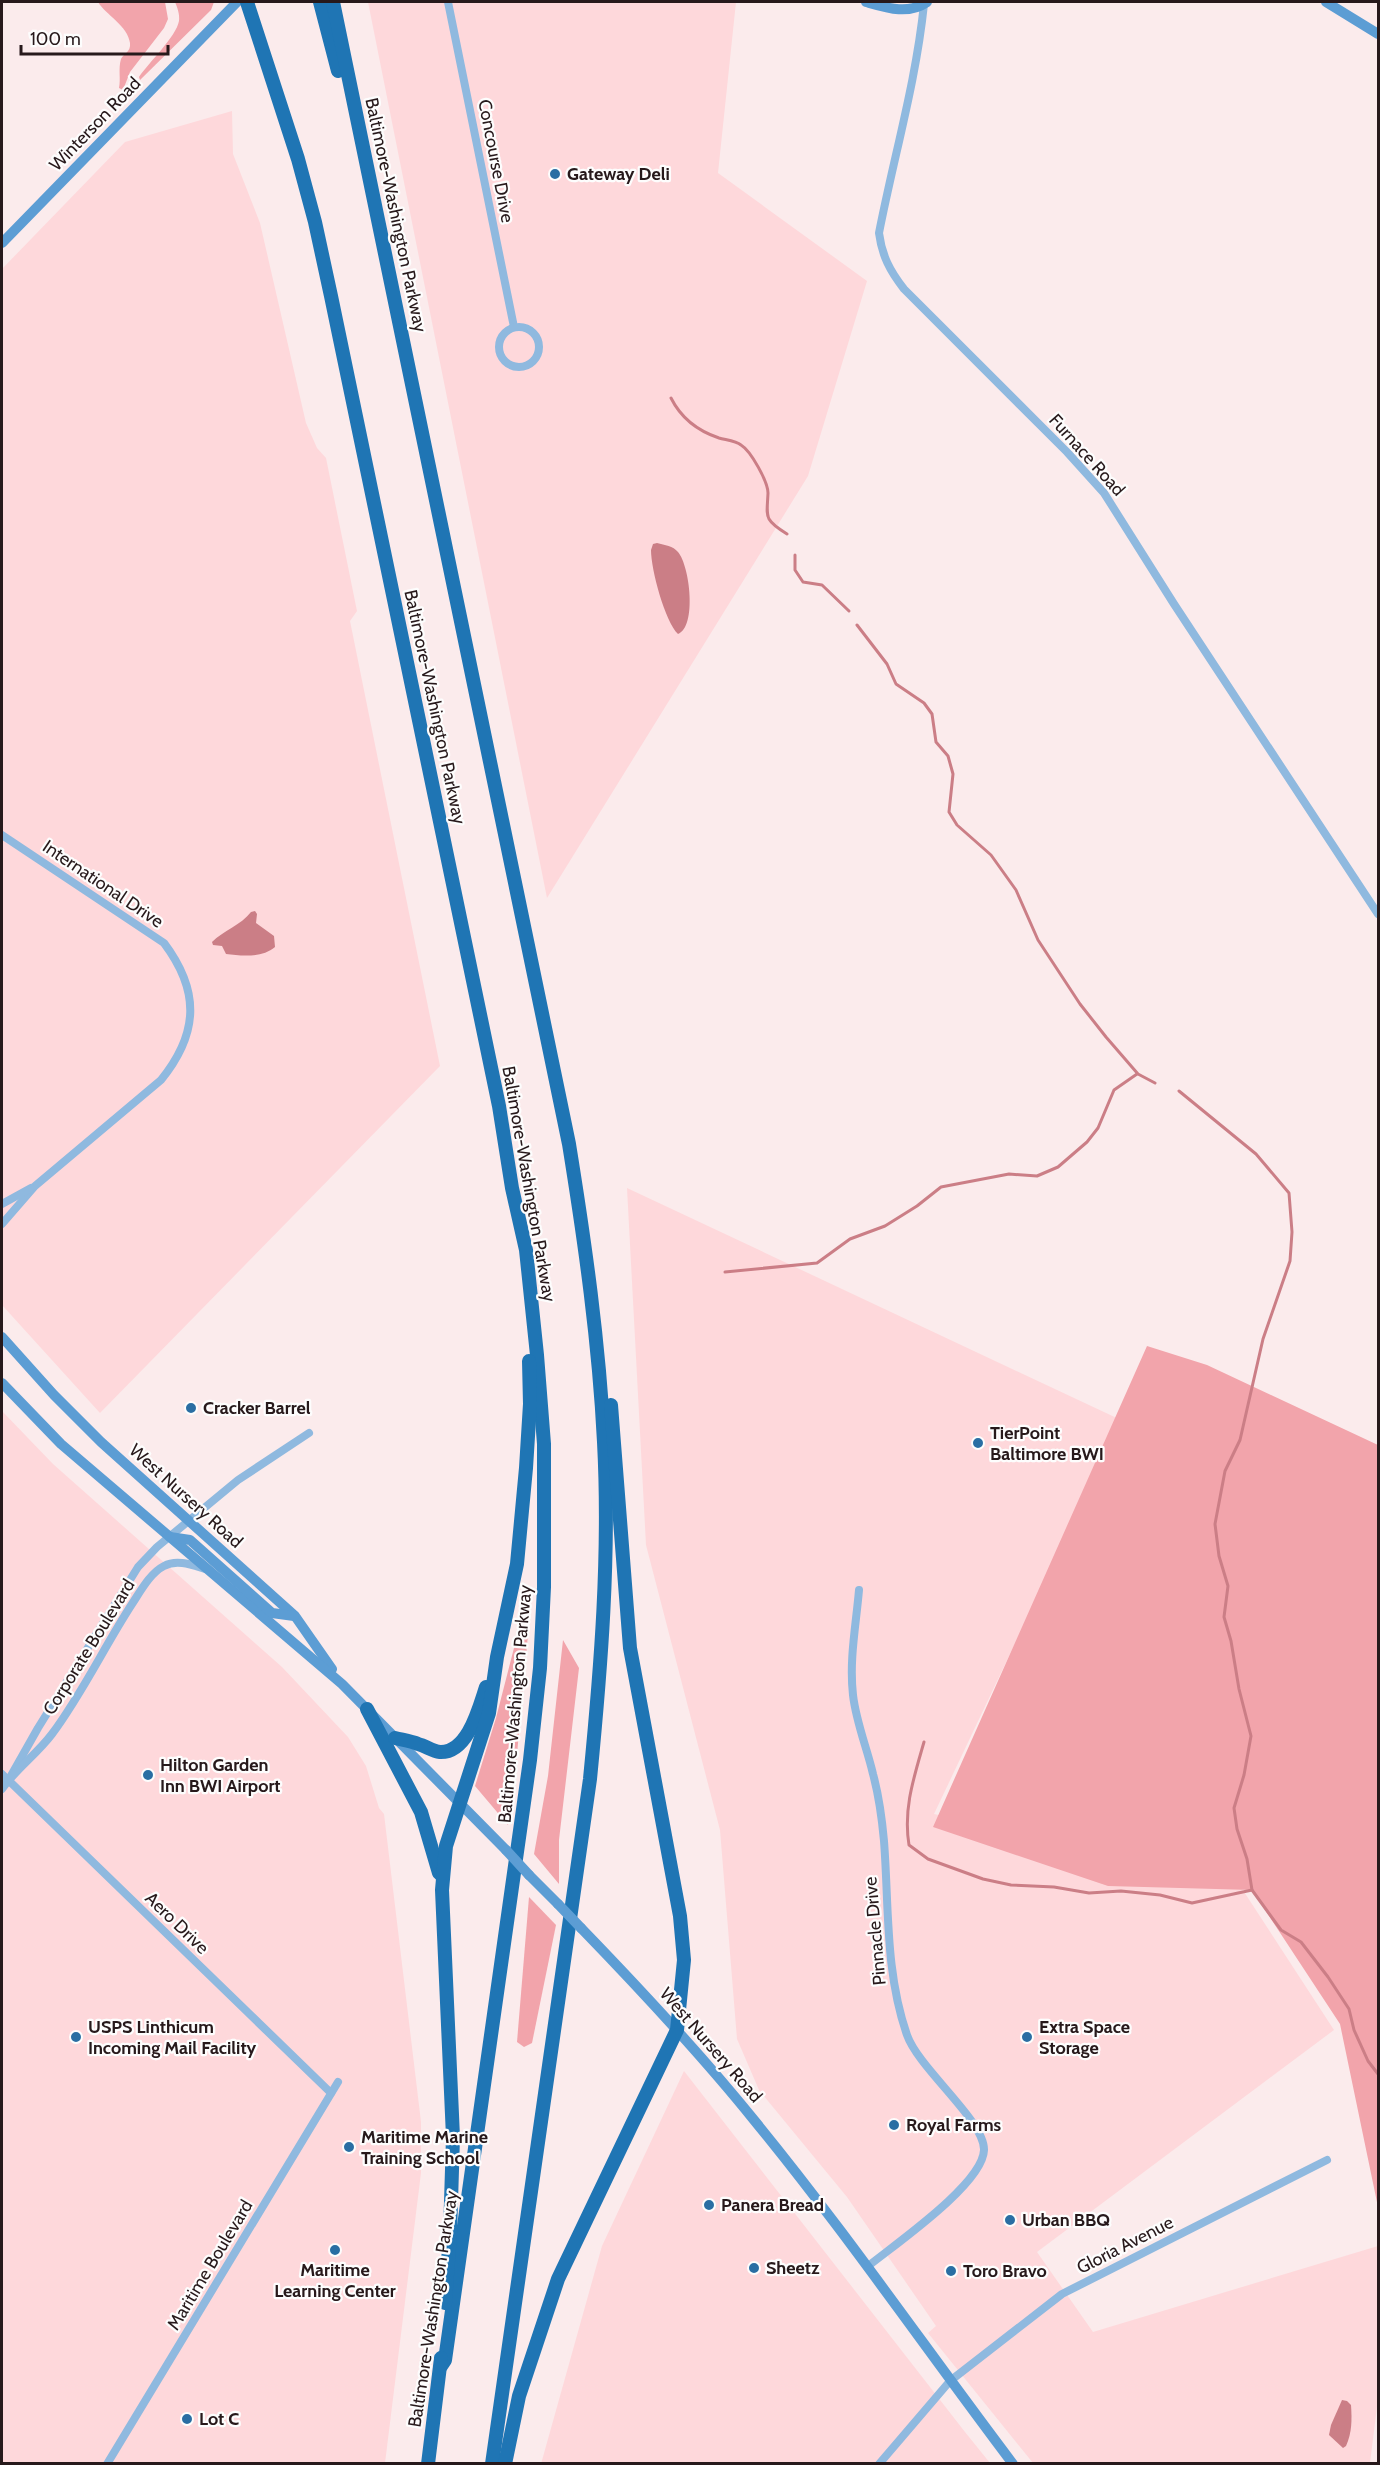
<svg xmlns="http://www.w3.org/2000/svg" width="1380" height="2465" viewBox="0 0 1380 2465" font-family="Cabin,sans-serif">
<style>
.built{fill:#fed8db}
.green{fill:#f2a4ab}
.water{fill:#cb7e86}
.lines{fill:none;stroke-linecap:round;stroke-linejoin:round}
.stream{stroke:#cb7e86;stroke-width:3}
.street{stroke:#8fb9df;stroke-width:8}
.secondary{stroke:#5c9dd4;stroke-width:10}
.highway{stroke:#1f75b4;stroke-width:14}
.secondary-bridge{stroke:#5c9dd4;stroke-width:10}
.poi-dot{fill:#2a6ea3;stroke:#fdfdfd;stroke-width:2}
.labels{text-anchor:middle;stroke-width:4.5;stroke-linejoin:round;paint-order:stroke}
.street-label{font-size:18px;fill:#27191b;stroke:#fdfdfd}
.poi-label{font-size:18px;font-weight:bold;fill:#27191b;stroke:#fdfdfd;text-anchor:start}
</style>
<rect width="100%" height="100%" fill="#fbebec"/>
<g class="built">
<path d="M368 2H736L718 173 867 281 808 476 547 898Z"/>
<path d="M232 111 233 154 260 223 306 423 317 448 326 458 357 611 350 621 440 1066 100 1413 2 1305V269L125 142Z"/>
<path d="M627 1188 1121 1420 934 1814 1235 1878 1334 2030 1037 2252 1093 2332 1378 2246V2399L1370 2463H1033L928 2333 936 2326 847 2197 759 2090 737 2039 720 1830 646 1545Z"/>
<path d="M2 1411 53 1464 282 1667 348 1737 366 1766 379 1808 384 1814 421 2122V2173L385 2463H2Z"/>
<path d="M684 2071 965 2432 990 2463 541 2464 602 2246Z"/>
</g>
<g class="green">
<path d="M98 2H165L168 19 164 28 130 72 123 90 119 88C121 79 118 69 121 59 124 53 131 52 130 43 128 26 106 15 98 2Z"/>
<path d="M175 2H214L211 10 140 80 139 77C149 62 176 37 179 21 180 14 177 7 175 2Z"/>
<path d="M1147 1346 1207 1365 1378 1445V2207L1340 2024 1252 1890 1108 1886 933 1827Z"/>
<path d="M525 1605 528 1634 516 1765 508 1825 475 1786 496 1718Z"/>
<path d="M563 1640 579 1668 559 1840V1884L534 1854 548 1776Z"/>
<path d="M529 1897 556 1925 532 2043 524 2047 517 2042Z"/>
</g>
<g class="water">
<path d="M657 543C665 545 673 546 678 552 690 566 697 627 678 634 665 621 651 570 651 550L653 544Z"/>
<path d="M255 911 257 914 256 923 274 936 275 947C262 958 242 956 226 954L222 946 213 945 212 942C223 931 241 925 251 912Z"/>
<path d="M1342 2400 1347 2401 1351 2405C1352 2419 1352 2433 1346 2446L1343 2448 1329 2435 1331 2425Z"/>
</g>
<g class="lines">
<g class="stream">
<path d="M671 398C681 418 698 431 719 438 726 440 736 441 741 445 751 451 768 482 768 493 767 517 763 519 787 534"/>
<path d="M795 555V570L803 582 822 585 849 611"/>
<path d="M857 625 887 664 896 684 924 703 932 714 936 742 948 756 953 774 949 812 957 825 991 855 1016 890 1038 940 1080 1004 1106 1037 1138 1074 1155 1083"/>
<path d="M1179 1091 1256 1154 1289 1193 1292 1232 1290 1261 1263 1339 1240 1440 1225 1471 1215 1524 1219 1556 1228 1586 1224 1617 1231 1641 1239 1689 1251 1736 1244 1775 1234 1808 1237 1829 1247 1859 1252 1890 1281 1930 1301 1942 1328 1977 1349 2009 1354 2030 1368 2061 1378 2074"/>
<path d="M725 1272 817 1263 850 1239 885 1226 917 1206 941 1187 1009 1174 1037 1176 1058 1167 1087 1142 1098 1128 1114 1090 1137 1074"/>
<path d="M924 1742C914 1777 903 1809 909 1845L928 1859 983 1879 1011 1885 1054 1887 1089 1893 1121 1891 1160 1895 1192 1903 1252 1890"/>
</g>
<g class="street">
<path d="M448 2 514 327"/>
<path d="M924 4C916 82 894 156 879 233 882 256 890 271 904 289L1067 452 1104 493 1174 604 1378 914"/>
<circle cx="519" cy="347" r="20"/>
<path d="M2 835 164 943C200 991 199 1033 161 1080L35 1186 2 1224"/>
<path d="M2 1204 31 1188"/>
<path d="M859 1590C856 1625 849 1660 853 1695 856 1722 867 1748 873 1774 879 1796 882 1819 884 1841 889 1906 885 1972 907 2035 919 2069 985 2121 984 2150 983 2184 894 2245 867 2267"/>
<path d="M2 1774 331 2093"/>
<path d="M8 1781 38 1728 138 1567 157 1547 238 1480 309 1433"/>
<path d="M2 1789C16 1769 37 1754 52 1734 82 1694 104 1647 132 1604 140 1592 150 1573 164 1566 177 1559 192 1565 205 1569"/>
<path d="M107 2464 338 2082"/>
<path d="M879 2464 950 2381 1062 2294 1327 2160"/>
</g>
<g class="secondary">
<path d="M866 2C887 8 908 15 927 2"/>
<path d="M1326 2 1378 34"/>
<path d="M2 243 237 2"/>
<path d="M2 1337 54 1395 101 1442 295 1616 332 1669"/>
<path d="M2 1383 61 1444 342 1684 506 1850"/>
<path d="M170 1537 190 1540 272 1613 294 1616"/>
<path d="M529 1875 558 1904"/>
<path d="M581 1928C641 1990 700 2053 754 2120 845 2231 926 2349 1013 2464"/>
</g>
<g class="highway">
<path d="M247 2 298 159 315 222 331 296 499 1106 512 1188 526 1250 537 1355 544 1444V1587L540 1668 530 1760 445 2360 441 2366"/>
<path d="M320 2 338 71"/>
<path d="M333 2 569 1144C585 1243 599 1342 604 1442 610 1555 601 1667 590 1779L492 2464"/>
<path d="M367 1709 421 1812 439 1873"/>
<path d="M395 1738C403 1740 411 1741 418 1744 426 1746 432 1751 440 1752 468 1753 479 1708 486 1687"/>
<path d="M445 2303 450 2234 453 2137 442 1890 446 1846 489 1713 497 1657 517 1564 526 1468 530 1404 529 1361"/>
<path d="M428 2464 441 2358"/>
<path d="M505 2464 519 2396 558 2279 677 2030 684 1960 680 1916 630 1648 611 1405"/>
</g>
<g class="secondary-bridge">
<path d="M506 1850 529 1875"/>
<path d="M558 1904 581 1928"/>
</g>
</g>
<g class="poi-dot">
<circle cx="555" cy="174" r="6"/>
<circle cx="191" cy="1408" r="6"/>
<circle cx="978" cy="1443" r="6"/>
<circle cx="148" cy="1775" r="6"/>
<circle cx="76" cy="2037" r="6"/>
<circle cx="1027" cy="2037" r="6"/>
<circle cx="894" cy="2125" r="6"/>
<circle cx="349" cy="2147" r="6"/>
<circle cx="709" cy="2205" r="6"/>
<circle cx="1010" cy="2220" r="6"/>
<circle cx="335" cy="2250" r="6"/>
<circle cx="754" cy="2268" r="6"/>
<circle cx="951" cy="2271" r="6"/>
<circle cx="187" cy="2419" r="6"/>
</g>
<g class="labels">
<g class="street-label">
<text transform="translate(95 124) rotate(-46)" y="6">Winterson Road</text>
<text transform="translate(496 161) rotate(79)" y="6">Concourse Drive</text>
<text transform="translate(396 215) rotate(78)" y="6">Baltimore-Washington Parkway</text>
<text transform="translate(1087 455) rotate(48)" y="6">Furnace Road</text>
<text transform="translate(435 707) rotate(78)" y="6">Baltimore-Washington Parkway</text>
<text transform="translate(103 884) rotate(34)" y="6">International Drive</text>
<text transform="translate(529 1184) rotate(80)" y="6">Baltimore-Washington Parkway</text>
<text transform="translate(186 1496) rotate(42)" y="6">West Nursery Road</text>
<text transform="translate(89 1647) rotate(-58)" y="6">Corporate Boulevard</text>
<text transform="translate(515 1704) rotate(-85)" y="6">Baltimore-Washington Parkway</text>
<text transform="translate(177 1923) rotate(44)" y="6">Aero Drive</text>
<text transform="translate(875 1931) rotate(-95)" y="6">Pinnacle Drive</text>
<text transform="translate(711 2045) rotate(49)" y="6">West Nursery Road</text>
<text transform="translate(1125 2245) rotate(-27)" y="6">Gloria Avenue</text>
<text transform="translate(210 2265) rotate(-59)" y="6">Maritime Boulevard</text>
<text transform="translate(433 2309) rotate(-81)" y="6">Baltimore-Washington Parkway</text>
</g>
<g class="poi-label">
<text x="567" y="180">Gateway Deli</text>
<text x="203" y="1414">Cracker Barrel</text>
<text x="990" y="1439">TierPoint<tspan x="990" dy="21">Baltimore BWI</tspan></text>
<text x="160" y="1771">Hilton Garden<tspan x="160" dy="21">Inn BWI Airport</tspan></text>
<text x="88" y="2033">USPS Linthicum<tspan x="88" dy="21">Incoming Mail Facility</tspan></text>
<text x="1039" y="2033">Extra Space<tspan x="1039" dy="21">Storage</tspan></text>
<text x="906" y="2131">Royal Farms</text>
<text x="361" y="2143">Maritime Marine<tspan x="361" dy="21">Training School</tspan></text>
<text x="721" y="2211">Panera Bread</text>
<text x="1022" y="2226">Urban BBQ</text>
<text x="766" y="2274">Sheetz</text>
<text x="335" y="2276" text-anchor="middle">Maritime<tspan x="335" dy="21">Learning Center</tspan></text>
<text x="963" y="2277">Toro Bravo</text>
<text x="199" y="2425">Lot C</text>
</g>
</g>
<rect width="1380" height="2465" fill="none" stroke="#27191b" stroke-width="6"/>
<path d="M21 45v9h147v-9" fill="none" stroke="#27191b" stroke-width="3"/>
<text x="30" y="45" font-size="18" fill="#27191b" stroke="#fdfdfd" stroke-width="4.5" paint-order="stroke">100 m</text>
</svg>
